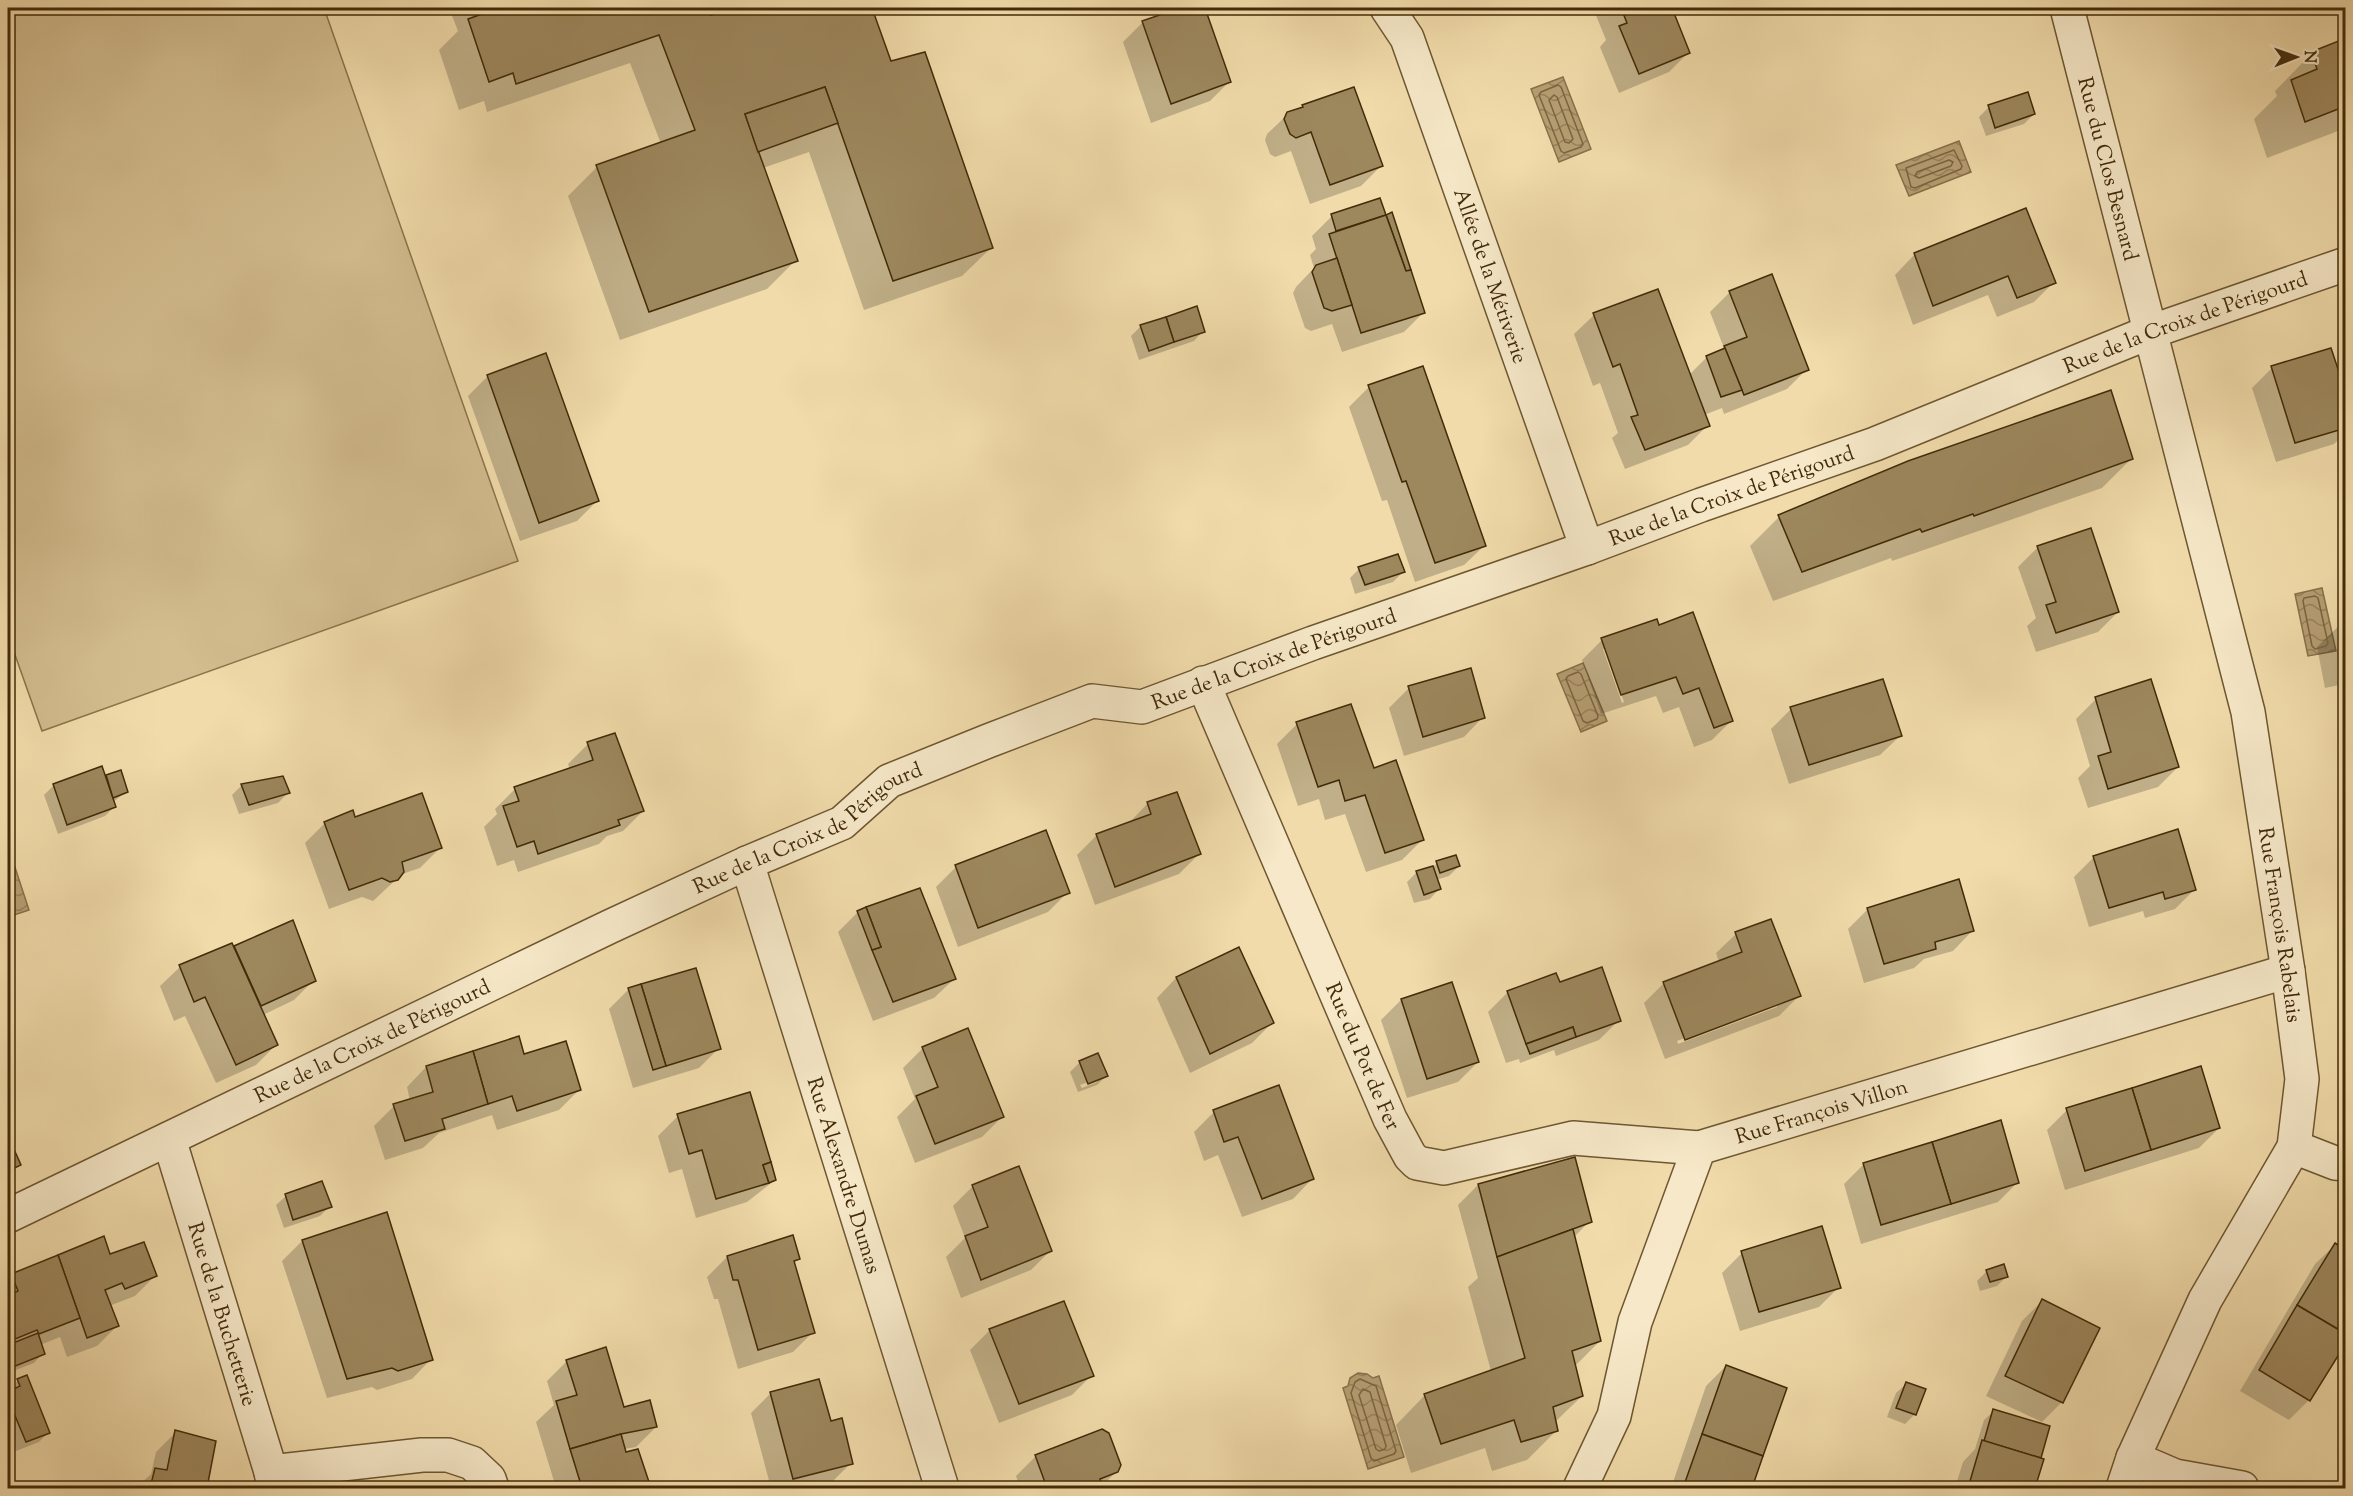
<svg xmlns="http://www.w3.org/2000/svg" width="2353" height="1496" viewBox="0 0 2353 1496" font-family="'Sorts Mill Goudy',serif">
<style>
.pitch{fill:#d3bd8f;stroke:#8a744c;stroke-width:1.5}
.water{fill:url(#water-waves);stroke:#887149;stroke-width:1.5}
.shadow{fill:#0003;fill-rule:evenodd}
.lines{fill:none;stroke-linecap:round;stroke-linejoin:round}
.shore{stroke:#7c653e;stroke-width:1.5}
.building{fill:#9d875d;stroke:#422b09;stroke-width:1.5}
.minor-casing{stroke:#6e5731;stroke-width:36}
.minor{stroke:#f6e8c8;stroke-width:33}
.labels{text-anchor:middle;stroke-width:4.5;stroke-linejoin:round;paint-order:stroke}
.street-label{font-size:21px;fill:#422b09;stroke:#f6e8c8}
</style>
<defs>
<pattern id="water-waves" width="16" height="10" patternUnits="userSpaceOnUse" patternTransform="scale(1.5)"><rect width="16" height="10" fill="#b69f73"/><path d="M0 5q4-4 8 0t8 0" fill="none" stroke="#96825d"/></pattern>
</defs>
<rect width="100%" height="100%" fill="#f1dbaa"/>
<filter id="stains"><feTurbulence type="fractalNoise" baseFrequency=".00333" numOctaves="4"/><feColorMatrix values="0 0 0 0 .2 0 0 0 0 .09 0 0 0 0 .02 0 0 0 .5 -.17"/></filter>
<radialGradient id="worn" r=".72"><stop offset=".6" stop-color="#630" stop-opacity="0"/><stop offset="1" stop-color="#630" stop-opacity=".3"/></radialGradient>
<path class="pitch" d="M8 8H324L518 561 42 731 8 635Z"/>
<g class="water">
<path d="M1563 77 1591 149 1559 162 1531 89Z"/>
<path d="M1959 141 1971 172 1909 196 1896 165Z"/>
<path d="M2322 588 2336 651 2308 656 2295 594Z"/>
<path d="M1583 663 1607 721 1581 732 1557 674Z"/>
<path d="M8 846 29 910 8 917Z"/>
<path d="M1358 1373 1367 1374 1373 1378 1379 1376 1404 1457 1368 1469 1343 1388 1348 1386 1350 1378Z"/>
</g>
<g class="shadow">
<path d="M449 8H871L890 63 992 247 962 276 864 310 809 152 763 168 796 260 767 289 620 340 568 196 597 167 661 144 630 63 487 112 484 101 459 110 439 50 458 31Z"/>
<path d="M1184 8H1204L1230 81 1210 101 1151 123 1123 42 1143 22Z"/>
<path d="M1593 8H1672L1671 9 1689 52 1669 72 1619 93 1600 47 1606 40Z"/>
<path d="M1950 8H1962L1952 12Z"/>
<path d="M2346 40V128L2267 158 2254 119 2277 96 2275 91 2312 53Z"/>
<path d="M1303 106 1381 166 1361 186 1310 204 1291 151 1275 157 1270 154 1265 140 1267 134 1288 114 1298 110Z"/>
<path d="M1989 107 2034 114 2024 124 1986 136 1979 117Z"/>
<path d="M1379 200 1424 312 1404 332 1342 352 1332 324 1311 331 1305 328 1293 293 1296 287 1314 268 1310 255 1316 249 1312 236 1332 216Z"/>
<path d="M2025 210 2054 282 2034 302 1997 317 1988 295 1913 325 1895 275 1914 255Z"/>
<path d="M1657 291 1689 375 1707 357 1724 348 1710 312 1730 292 1807 369 1787 389 1724 414 1722 408 1704 415 1708 425 1688 445 1625 469 1612 438 1618 433 1600 383 1593 386 1574 334 1594 315Z"/>
<path d="M1141 326 1203 331 1194 341 1139 360 1131 336Z"/>
<path d="M2272 368 2346 398V433L2334 444 2276 462 2252 388Z"/>
<path d="M488 376 597 501 577 521 520 541 468 396Z"/>
<path d="M1369 387 1484 546 1464 565 1415 582 1387 500 1382 501 1349 407Z"/>
<path d="M2131 459 2102 488 1892 561 1891 558 1773 601 1750 546 1779 517Z"/>
<path d="M2038 547 2118 612 2098 632 2036 652 2027 626 2036 618 2018 567Z"/>
<path d="M1359 569 1403 572 1393 582 1355 594 1350 578Z"/>
<path d="M2346 619V691L2344 684 2325 688 2317 647Z"/>
<path d="M1658 627 1732 720 1712 740 1694 747 1679 707 1663 713 1656 696 1601 714 1582 660 1602 640ZM1603 649H1606L1624 702 1622 703Z"/>
<path d="M1409 688 1483 717 1464 737 1404 756 1389 708Z"/>
<path d="M2096 699 2178 767 2158 787 2088 808 2078 778 2090 766 2076 719Z"/>
<path d="M1791 709 1900 736 1880 755 1789 784 1771 729Z"/>
<path d="M1297 724 1373 769 1422 840 1402 860 1366 872 1345 814 1325 820 1319 799 1298 806 1277 744Z"/>
<path d="M588 744 643 811 623 831 607 836 599 844 518 872 514 860 497 866 484 827 497 814 495 809 515 789 570 770 568 764Z"/>
<path d="M2346 758V791H2345L2340 764Z"/>
<path d="M120 772 126 792 113 802 115 806 105 816 58 834 44 795 54 785 105 777Z"/>
<path d="M242 785 288 793 278 803 239 814 232 795Z"/>
<path d="M1176 794 1199 854 1179 874 1095 905 1077 855 1097 835 1128 824 1147 804Z"/>
<path d="M354 819 440 848 420 868 402 874 373 901 362 897 329 909 305 843 325 823Z"/>
<path d="M2094 857 2195 889 2175 909 2145 918 2143 911 2089 927 2074 877Z"/>
<path d="M1437 863 1459 866 1449 876 1436 880 1439 889 1430 899 1414 903 1407 882 1416 873 1432 868Z"/>
<path d="M956 867 1068 892 1048 912 958 947 936 887Z"/>
<path d="M1868 909 1972 931 1953 951 1924 959 1914 968 1864 983 1848 929Z"/>
<path d="M858 912 954 979 934 998 873 1021 838 932Z"/>
<path d="M1770 921 1799 996 1779 1016 1665 1059 1644 1003 1664 983 1719 962 1716 953 1736 934ZM1777 1003V1007L1678 1044 1677 1041Z"/>
<path d="M292 922 314 980 294 1000 263 1015 276 1045 256 1065 216 1083 185 1016 174 1021 160 986 180 967 233 948Z"/>
<path d="M1176 978 1272 1023 1252 1043 1190 1073 1157 998Z"/>
<path d="M1451 984 1478 1062 1458 1082 1407 1098 1381 1020 1401 1000Z"/>
<path d="M1559 984 1619 1020 1599 1040 1556 1056 1554 1050 1520 1063 1519 1059 1506 1063 1488 1012 1508 992Z"/>
<path d="M629 989 719 1048 699 1068 633 1088 609 1009Z"/>
<path d="M923 1048 1002 1117 982 1137 915 1163 897 1117 915 1099 903 1068Z"/>
<path d="M523 1056 579 1090 559 1110 497 1130 492 1115 439 1133 423 1148 385 1160 374 1126 394 1106 410 1101 407 1087 426 1067Z"/>
<path d="M1080 1062 1106 1076 1097 1085 1078 1092 1070 1072ZM1097 1079V1082L1082 1088 1080 1085Z"/>
<path d="M2067 1110 2219 1128 2199 1148 2065 1190 2047 1130Z"/>
<path d="M1214 1112 1312 1179 1293 1199 1242 1217 1218 1155 1204 1161 1194 1132Z"/>
<path d="M678 1116 775 1180 747 1202 696 1218 682 1169 669 1173 658 1136Z"/>
<path d="M8 1139 19 1165 8 1176Z"/>
<path d="M1864 1164 2018 1182 1998 1202 1861 1244 1844 1184Z"/>
<path d="M1478 1185 1590 1221 1573 1238 1600 1341 1575 1366 1582 1396 1555 1422 1556 1431 1527 1460 1492 1471 1485 1448 1411 1473 1396 1425 1425 1395 1491 1371 1468 1287 1478 1278 1458 1205Z"/>
<path d="M973 1186 1051 1250 1031 1270 961 1298 946 1257 965 1238 953 1206Z"/>
<path d="M286 1196 330 1206 320 1216 284 1228 276 1205Z"/>
<path d="M386 1214 431 1359 412 1379 377 1390 372 1387 327 1398 282 1261 302 1241Z"/>
<path d="M103 1238 109 1256 155 1276 135 1296 109 1306 117 1326 97 1346 67 1357 60 1337 40 1345 43 1353 34 1363 8 1373V1279L12 1275Z"/>
<path d="M2335 1245 2309 1400 2289 1420 2240 1391 2315 1264Z"/>
<path d="M1742 1253 1839 1287 1819 1307 1740 1331 1722 1273Z"/>
<path d="M727 1257 799 1258 793 1264 813 1332 793 1352 738 1369 718 1299H714L707 1277Z"/>
<path d="M1987 1271 2007 1276 1997 1286 1980 1291 1977 1281Z"/>
<path d="M2042 1301 2062 1402 2042 1422 1986 1396 2022 1321Z"/>
<path d="M990 1330 1092 1375 1072 1395 999 1423 970 1350Z"/>
<path d="M567 1361 623 1409 656 1427 636 1447 624 1449 625 1453 637 1450 649 1488H556L536 1422 554 1405 547 1381Z"/>
<path d="M1726 1366 1785 1389 1750 1488H1671L1706 1386Z"/>
<path d="M18 1380 49 1432 39 1442 16 1451 8 1431V1393Z"/>
<path d="M1906 1384 1915 1414 1905 1424 1887 1417 1896 1393Z"/>
<path d="M771 1393 830 1423 851 1463 831 1483 810 1488H771L751 1413Z"/>
<path d="M1994 1411 2039 1457 2038 1459 2042 1460 2033 1488H1955L1963 1462 1975 1449 1984 1420Z"/>
<path d="M176 1432 215 1442 205 1488H136L151 1474 156 1452Z"/>
<path d="M1036 1456 1117 1471 1101 1487 1102 1488H1020L1016 1476Z"/>
</g>
<g class="lines">
<g class="shore">
<path d="M1558 85 1561 87 1583 144 1581 147 1564 153 1561 151 1539 95 1541 92Z"/>
<path d="M1554 95 1557 97 1573 139 1569 143 1565 142 1549 100Z"/>
<path d="M1954 150 1962 166 1961 169 1915 188 1911 187 1906 168Z"/>
<path d="M1949 160 1953 162 1951 166 1919 178 1915 176 1917 172Z"/>
<path d="M2315 596 2318 598 2328 643 2326 646 2315 649 2312 646 2303 601 2304 598Z"/>
<path d="M1578 672 1581 674 1598 716 1597 719 1587 723 1583 721 1566 679 1568 676Z"/>
<path d="M1360 1379 1376 1386 1396 1451 1394 1454 1374 1461 1371 1458 1351 1393 1355 1382Z"/>
<path d="M1363 1389 1370 1392 1386 1446 1385 1449 1379 1451 1376 1449 1359 1395Z"/>
</g>
</g>
<g class="building">
<path d="M488 8H708L711 15 733 8H872L891 61 925 52 993 248 893 281 825 87 745 114 798 261 649 312 596 165 695 130 659 35 516 84 513 73 489 82 468 19 490 11Z"/>
<path d="M708 8H733L711 15Z"/>
<path d="M1180 8H1205L1231 82 1171 104 1142 21Z"/>
<path d="M1621 8H1672L1690 53 1639 74 1619 26 1627 23Z"/>
<path d="M2346 38V106L2305 122 2291 80 2317 69 2311 52Z"/>
<path d="M825 87 838 123 758 152 745 114Z"/>
<path d="M1354 87 1383 166 1330 185 1311 132 1296 138 1290 134 1284 119 1287 112 1303 107 1302 105Z"/>
<path d="M2028 92 2035 114 1995 128 1988 105Z"/>
<path d="M1380 198 1386 215 1336 231 1331 214Z"/>
<path d="M2026 208 2056 283 2017 298 2008 276 1933 306 1914 253Z"/>
<path d="M1392 212 1411 270 1406 271 1386 215Z"/>
<path d="M1386 215 1406 271 1411 270 1425 313 1361 333 1329 234Z"/>
<path d="M1337 258 1352 305 1332 311 1324 308 1312 272 1316 265Z"/>
<path d="M1772 274 1809 370 1744 395 1724 346 1747 337 1729 291Z"/>
<path d="M1658 289 1710 426 1645 450 1631 417 1638 415 1620 364 1613 367 1593 313Z"/>
<path d="M1197 306 1205 332 1174 342 1166 317Z"/>
<path d="M1166 317 1174 342 1149 351 1140 325Z"/>
<path d="M1725 348 1742 390 1721 397 1706 356Z"/>
<path d="M2331 348 2346 393V428L2295 443 2271 366Z"/>
<path d="M546 353 599 501 539 523 487 375Z"/>
<path d="M1423 366 1486 546 1435 563 1406 481 1402 482 1368 385Z"/>
<path d="M2111 390 2133 459 1974 516 1973 514 1922 532 1920 529 1802 572 1778 515 1908 461Z"/>
<path d="M2091 528 2119 612 2056 633 2046 605 2056 602 2037 546Z"/>
<path d="M1398 554 1405 572 1365 585 1358 567Z"/>
<path d="M1693 612 1733 721 1714 728 1699 688 1683 694 1676 677 1621 695 1601 638 1657 619 1659 625Z"/>
<path d="M1471 668 1485 718 1423 737 1408 686Z"/>
<path d="M1883 679 1902 736 1809 765 1790 707Z"/>
<path d="M2151 679 2179 767 2108 789 2098 756 2111 752 2095 697Z"/>
<path d="M1351 704 1374 768 1396 760 1424 840 1385 853 1365 795 1345 801 1339 780 1318 787 1296 722Z"/>
<path d="M615 733 644 811 618 820 620 825 538 854 534 841 517 847 503 806 519 801 514 787 593 760 587 742Z"/>
<path d="M102 766 116 807 67 825 53 784Z"/>
<path d="M121 770 128 792 113 798 106 775Z"/>
<path d="M283 776 290 793 249 805 241 784Z"/>
<path d="M1177 792 1201 854 1115 887 1096 834 1151 814 1147 802Z"/>
<path d="M422 793 442 848 402 862 404 872 398 880 390 882 382 878 349 890 324 822 353 810 355 817Z"/>
<path d="M2178 829 2196 890 2165 899 2163 892 2109 908 2093 856Z"/>
<path d="M1046 830 1070 893 978 928 955 865Z"/>
<path d="M1456 855 1460 866 1440 873 1436 861Z"/>
<path d="M1433 866 1441 889 1424 895 1416 871Z"/>
<path d="M1959 879 1974 931 1935 942 1936 949 1884 964 1867 908Z"/>
<path d="M920 888 956 979 893 1002 872 950 881 947 866 907Z"/>
<path d="M866 907 881 947 872 950 857 911Z"/>
<path d="M1771 919 1801 996 1685 1040 1663 982 1742 952 1735 932Z"/>
<path d="M293 920 316 981 261 1006 234 946Z"/>
<path d="M232 943 278 1045 236 1065 205 997 194 1002 179 965Z"/>
<path d="M1239 947 1274 1023 1210 1054 1176 977Z"/>
<path d="M1602 967 1621 1021 1576 1037 1573 1027 1526 1044 1507 991 1556 973 1560 982Z"/>
<path d="M696 968 721 1049 666 1066 641 984Z"/>
<path d="M1452 982 1479 1062 1427 1079 1401 999Z"/>
<path d="M641 984 666 1066 653 1070 628 988Z"/>
<path d="M1573 1027 1576 1037 1530 1054 1526 1044Z"/>
<path d="M968 1028 1004 1117 935 1144 916 1096 938 1087 922 1047Z"/>
<path d="M519 1036 524 1054 566 1041 581 1090 517 1111 512 1096 488 1104 473 1051Z"/>
<path d="M473 1051 488 1104 442 1119 445 1129 405 1141 393 1104 433 1092 426 1066Z"/>
<path d="M1098 1053 1108 1076 1088 1084 1079 1061Z"/>
<path d="M2201 1066 2220 1128 2151 1150 2132 1088Z"/>
<path d="M1279 1085 1314 1179 1262 1199 1238 1137 1224 1142 1213 1110Z"/>
<path d="M2132 1088 2151 1150 2085 1171 2066 1108Z"/>
<path d="M750 1092 771 1162 763 1165 769 1183 716 1199 702 1150 689 1154 677 1114Z"/>
<path d="M2001 1120 2019 1183 1951 1204 1932 1142Z"/>
<path d="M8 1136 21 1165 8 1171Z"/>
<path d="M1932 1142 1951 1204 1881 1225 1863 1163Z"/>
<path d="M1575 1157 1592 1222 1497 1257 1478 1184Z"/>
<path d="M771 1162 776 1180 769 1183 763 1165Z"/>
<path d="M1019 1166 1052 1251 981 1280 965 1236 988 1227 972 1185Z"/>
<path d="M322 1181 332 1207 293 1220 285 1194Z"/>
<path d="M387 1212 433 1360 398 1371 392 1368 347 1379 302 1240Z"/>
<path d="M1822 1226 1841 1288 1759 1312 1741 1251Z"/>
<path d="M1573 1229 1601 1341 1572 1351 1583 1396 1553 1407 1558 1431 1521 1442 1514 1420 1441 1444 1424 1394 1525 1358 1497 1257Z"/>
<path d="M793 1235 800 1259 794 1261 815 1333 758 1350 738 1280H733L727 1256Z"/>
<path d="M104 1236 110 1254 144 1242 157 1276 125 1289 122 1283 105 1290 119 1326 87 1338 58 1255Z"/>
<path d="M2335 1243 2346 1250V1334L2297 1305Z"/>
<path d="M58 1255 80 1318 39 1334 37 1330 8 1342V1296L18 1291 11 1274Z"/>
<path d="M2004 1264 2008 1277 1990 1282 1986 1270Z"/>
<path d="M2042 1299 2100 1328 2063 1403 2005 1376Z"/>
<path d="M1064 1301 1094 1376 1019 1404 989 1329Z"/>
<path d="M2297 1305 2346 1334V1343L2310 1401 2259 1370Z"/>
<path d="M38 1333 45 1354 8 1369V1345Z"/>
<path d="M606 1347 624 1407 650 1400 657 1427 621 1434 570 1449 556 1401 577 1395 566 1360Z"/>
<path d="M1726 1365 1787 1388 1763 1456 1702 1434Z"/>
<path d="M27 1375 50 1433 26 1442 8 1399V1392L20 1386 17 1379Z"/>
<path d="M819 1379 831 1421 842 1418 853 1464 793 1479 770 1392Z"/>
<path d="M1906 1382 1926 1389 1916 1415 1896 1408Z"/>
<path d="M1993 1409 2050 1426 2041 1458 1984 1441Z"/>
<path d="M1102 1429 1109 1433 1121 1465 1118 1472 1100 1479 1103 1488H1047L1035 1455Z"/>
<path d="M175 1430 216 1441 207 1488H150L155 1468 167 1470Z"/>
<path d="M621 1434 626 1452 638 1449 651 1488H582L570 1449Z"/>
<path d="M1702 1434 1763 1456 1752 1488H1683Z"/>
<path d="M1982 1440 2044 1459 2035 1488H1968Z"/>
</g>
<g class="lines">
<defs>
<g id="minor">
<path id="s1" d="M1387 8 1407 38 1587 548"/>
<path id="s2" d="M2067 8 2248 712 2288 971 2302 1079 2294 1147 2205 1300 2133 1458 2123 1488"/>
<path id="s3" d="M1203 683 1390 1119 1410 1156 1417 1163 1444 1168 1573 1138 1699 1148"/>
<path id="s4" d="M747 863 942 1488"/>
<path id="s5" d="M169 1139 271 1472 274 1488"/>
<path d="M2294 1147 2335 1163 2346 1164"/>
<path id="s6" d="M8 1216 609 927 747 863 842 823 889 781 988 741 1092 701 1142 707 1313 643 1587 548 1701 505 1875 444 2150 332 2346 264"/>
<path d="M2133 1458 2175 1476 2242 1488"/>
<path d="M271 1472 422 1455H448L472 1463 489 1479 492 1488"/>
<path id="s7" d="M1580 1488 1614 1416 1635 1322 1699 1148 2288 971"/>
</g>
</defs>
<use href="#minor" class="minor-casing"/>
<use href="#minor" class="minor"/>
</g>
<g class="labels">
<g class="street-label">
<text dy="7" stroke="none"><textPath href="#s2" startOffset="166">Rue du Clos Besnard</textPath></text>
<text dy="7" stroke="none"><textPath href="#s1" startOffset="288">Allée de la Métiverie</textPath></text>
<text dy="7" stroke="none"><textPath href="#s6" startOffset="2366">Rue de la Croix de Périgourd</textPath></text>
<text dy="7" stroke="none"><textPath href="#s6" startOffset="1880">Rue de la Croix de Périgourd</textPath></text>
<text dy="7" stroke="none"><textPath href="#s6" startOffset="1394">Rue de la Croix de Périgourd</textPath></text>
<text dy="7" stroke="none"><textPath href="#s6" startOffset="890">Rue de la Croix de Périgourd</textPath></text>
<text dy="7" stroke="none"><textPath href="#s2" startOffset="942">Rue François Rabelais</textPath></text>
<text dy="7" stroke="none"><textPath href="#s6" startOffset="404">Rue de la Croix de Périgourd</textPath></text>
<text dy="7" stroke="none"><textPath href="#s3" startOffset="406">Rue du Pot de Fer</textPath></text>
<text dy="7" stroke="none"><textPath href="#s7" startOffset="489">Rue François Villon</textPath></text>
<text dy="7" stroke="none"><textPath href="#s4" startOffset="327">Rue Alexandre Dumas</textPath></text>
<text dy="7" stroke="none"><textPath href="#s5" startOffset="183">Rue de la Buchetterie</textPath></text>
</g>
</g>
<rect width="2353" height="1496" fill="none" stroke="#f1dbaa" stroke-width="30"/>
<rect x="9" y="9" width="2335" height="1478" fill="none" stroke="#422b09" stroke-width="3"/>
<rect x="15" y="15" width="2323" height="1466" fill="none" stroke="#422b09" stroke-width="1.5"/>
<g transform="translate(2296 57) rotate(89)" stroke="#f6e8c8" stroke-width="4.5" paint-order="stroke">
<path d="M0-4.5L10 22L0 15L-10 22Z" fill="#422b09"/>
<text y="-9" font-size="16" font-weight="bold" text-anchor="middle" fill="#422b09">N</text>
</g>
<rect width="100%" height="100%" filter="url(#stains)"/>
<rect width="100%" height="100%" fill="url(#worn)"/>
</svg>
